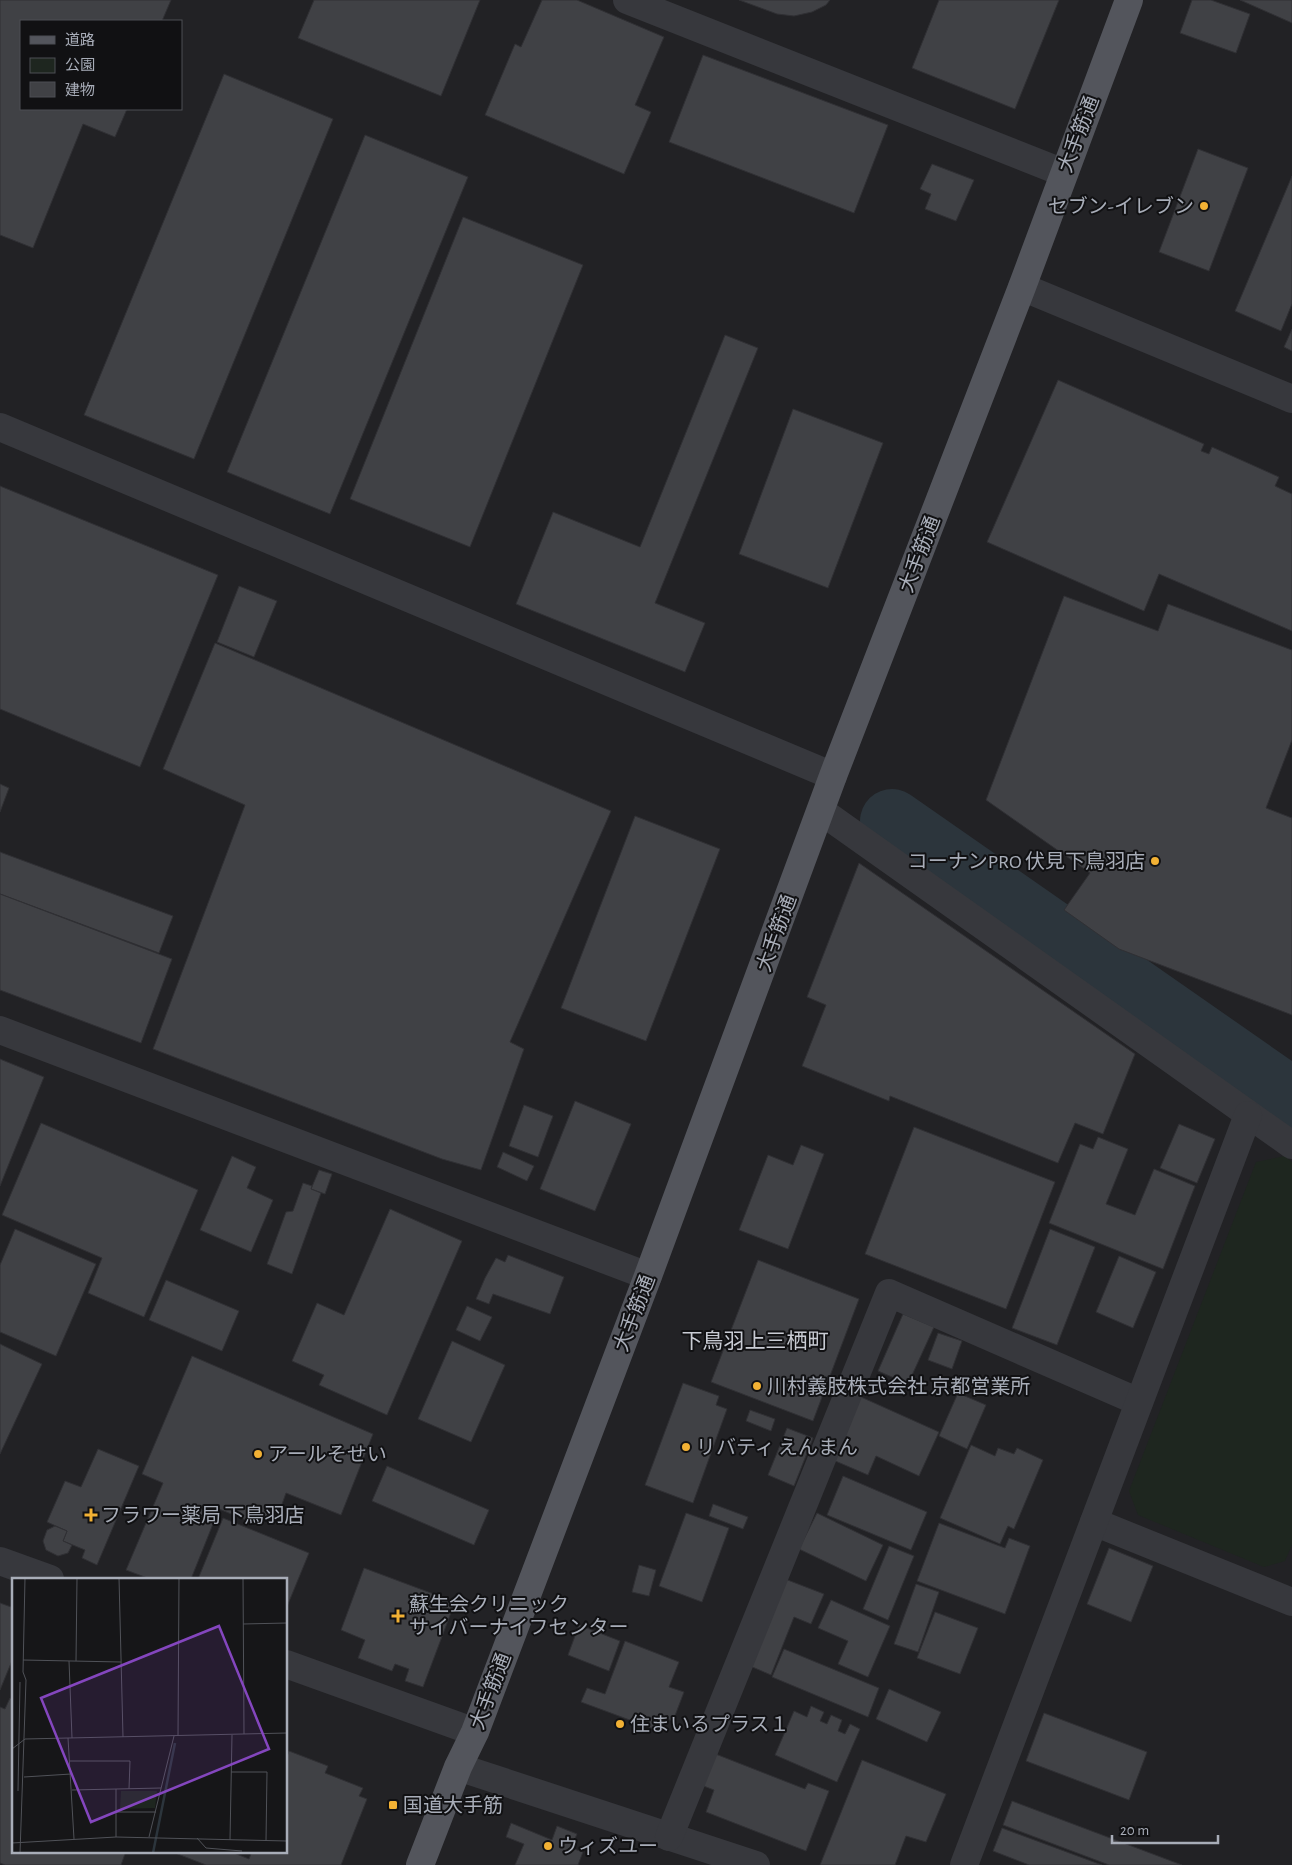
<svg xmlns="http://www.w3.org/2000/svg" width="1292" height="1865" viewBox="0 0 1292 1865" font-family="'Alegreya Sans','Noto Sans JP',sans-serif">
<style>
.built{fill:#222225;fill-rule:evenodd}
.green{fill:#1e261f}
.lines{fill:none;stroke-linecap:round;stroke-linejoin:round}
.river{stroke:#2c353c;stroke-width:64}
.building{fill:#404145;stroke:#303034}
.minor{stroke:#37383d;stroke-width:28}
.major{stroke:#53555c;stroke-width:28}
.poi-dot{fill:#f2b134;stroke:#111113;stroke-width:2}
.labels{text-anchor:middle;stroke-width:4;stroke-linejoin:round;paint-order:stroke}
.street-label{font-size:20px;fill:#a8adb8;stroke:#111113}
.poi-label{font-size:20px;fill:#a8adb8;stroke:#111113;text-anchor:start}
.neighbourhood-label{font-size:21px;fill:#c9ccd4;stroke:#111113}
.inset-river{fill:none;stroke:#2c353c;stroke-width:2.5}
.inset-road{fill:none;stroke:#505258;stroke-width:1}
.view{fill:#8446be;fill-opacity:0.15;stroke:#8446be;stroke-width:2.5}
.inset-edge{fill:none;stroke:#a8adb8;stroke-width:2.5}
</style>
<rect width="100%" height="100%" fill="#161618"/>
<path class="built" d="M0 0H1292V1865H0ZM21 21H181V109H21ZM14 1579H286V1851H14Z"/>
<path class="green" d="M1285 1156 1292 1162V1545L1285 1561 1264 1567 1138 1515 1129 1491 1256 1162Z"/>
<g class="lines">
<path class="river" d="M892 821 1292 1100"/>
</g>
<g class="building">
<path d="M0 0H171L162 21H21V109H127L115 137 83 124 33 248 0 235Z"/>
<path d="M314 0H480L441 96 298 38Z"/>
<path d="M542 0H577L664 37 635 105 651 112 624 174 485 115 515 44 521 47Z"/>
<path d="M739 0H830L826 5 812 12 794 16 777 14Z"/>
<path d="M939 0H1059L1015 109 912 68Z"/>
<path d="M1192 0H1211L1250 14 1236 53 1180 33Z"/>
<path d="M1240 0H1292V23Z"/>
<path d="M703 55 888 125 854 213 669 142Z"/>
<path d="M224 74 333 119 194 459 84 415Z"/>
<path d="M365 135 468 177 330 514 227 472Z"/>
<path d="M1198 149 1248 168 1209 271 1159 252Z"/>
<path d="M932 164 974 180 956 221 925 209 931 194 920 189Z"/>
<path d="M1292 176V304L1281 331 1235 311Z"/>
<path d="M463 217 583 265 470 547 350 499Z"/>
<path d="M1292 329V351L1284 347Z"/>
<path d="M725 335 758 348 655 603 705 623 685 672 516 604 553 512 640 547Z"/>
<path d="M1058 380 1204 444 1201 451 1209 454 1212 447 1279 477 1275 486 1292 494V631L1159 574 1144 611 987 542Z"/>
<path d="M793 409 883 443 828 588 739 554Z"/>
<path d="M0 486 218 575 140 767 0 709Z"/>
<path d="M239 586 277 601 254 657 217 642Z"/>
<path d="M1064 596 1158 631 1168 604 1292 650V740L1266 808 1292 818V1015L1119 949 1064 910 1090 873 986 800Z"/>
<path d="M215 643 611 811 510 1042 524 1049 481 1170 442 1159 153 1049 245 805 163 769Z"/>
<path d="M0 784 9 788 0 812Z"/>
<path d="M635 816 720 849 646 1041 561 1008Z"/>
<path d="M0 852 173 916 159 953 0 894Z"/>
<path d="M859 863 1135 1054 1103 1134 1075 1123 1058 1163 890 1096 889 1101 802 1066 826 1005 807 997Z"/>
<path d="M0 894 172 959 141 1043 0 990Z"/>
<path d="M0 1059 44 1077 0 1186Z"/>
<path d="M575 1101 631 1124 595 1211 540 1189Z"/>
<path d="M524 1105 553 1116 538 1157 509 1146Z"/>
<path d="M41 1123 198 1190 144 1317 88 1293 102 1258 2 1215Z"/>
<path d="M1179 1124 1215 1139 1197 1183 1160 1168Z"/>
<path d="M914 1127 1055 1182 1006 1309 865 1254Z"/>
<path d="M1098 1137 1128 1149 1106 1204 1135 1215 1154 1169 1195 1186 1163 1269 1049 1223 1080 1144 1093 1149Z"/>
<path d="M801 1145 824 1154 788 1249 739 1230 768 1155 793 1165Z"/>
<path d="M503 1152 534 1166 527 1181 497 1167Z"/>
<path d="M232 1156 256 1167 247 1188 273 1200 251 1252 200 1230Z"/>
<path d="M319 1170 332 1174 325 1194 311 1189Z"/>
<path d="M303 1183 312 1186 311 1189 321 1193 292 1274 267 1264 286 1212 293 1211Z"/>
<path d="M390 1209 462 1241 387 1415 319 1385 324 1375 292 1361 317 1303 344 1315Z"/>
<path d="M15 1229 96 1264 56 1356 0 1332V1265Z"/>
<path d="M1050 1229 1095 1247 1057 1345 1012 1328Z"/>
<path d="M508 1255 564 1277 550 1314 493 1294 489 1304 476 1299 485 1278 496 1258 505 1262Z"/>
<path d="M1119 1256 1156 1272 1133 1328 1096 1312Z"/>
<path d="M758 1260 859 1299 813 1421 711 1382Z"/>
<path d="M166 1280 239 1311 222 1351 149 1320Z"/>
<path d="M467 1306 492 1317 480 1341 456 1330Z"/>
<path d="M903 1314 934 1327 908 1384 878 1371Z"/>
<path d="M938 1333 962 1341 952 1369 928 1360Z"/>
<path d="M452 1341 505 1365 471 1442 418 1419Z"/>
<path d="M0 1344 42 1364 0 1454Z"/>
<path d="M192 1356 373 1434 341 1515 286 1493 281 1507 272 1517 261 1522H251L219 1509 191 1579H150L126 1570 163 1483 142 1474Z"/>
<path d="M683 1383 719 1396 716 1405 727 1409 693 1503 645 1485Z"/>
<path d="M958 1393 986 1405 967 1449 939 1436Z"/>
<path d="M861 1397 939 1432 919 1476 876 1456 868 1475 833 1460Z"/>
<path d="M750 1410 775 1419 771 1431 746 1421Z"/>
<path d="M787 1428 813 1438 794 1486 768 1475Z"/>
<path d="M971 1445 995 1456 998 1448 1014 1454 1017 1448 1043 1460 1014 1529 1008 1526 1000 1544 940 1518Z"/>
<path d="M98 1449 139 1466 97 1565 82 1558 85 1550 63 1541 67 1531 47 1522 65 1481 81 1487Z"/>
<path d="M387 1466 489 1510 474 1545 372 1501Z"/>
<path d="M843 1476 927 1512 911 1550 827 1515Z"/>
<path d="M713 1504 748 1517 743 1529 709 1516Z"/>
<path d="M686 1513 729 1528 702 1602 659 1586Z"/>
<path d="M817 1513 883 1545 866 1581 799 1549Z"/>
<path d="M223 1518 309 1553 286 1609V1579H198Z"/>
<path d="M939 1523 1005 1548 1009 1538 1030 1546 1005 1614 917 1581Z"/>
<path d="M55 1526 67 1531 63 1541 72 1545 68 1553 58 1556 46 1550 43 1541 47 1530Z"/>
<path d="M889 1546 914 1556 888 1620 863 1609Z"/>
<path d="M1109 1548 1153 1566 1131 1622 1087 1604Z"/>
<path d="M639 1565 656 1570 649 1596 632 1592Z"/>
<path d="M364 1568 455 1602 423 1687 405 1681 409 1669 395 1664 392 1671 358 1658 365 1640 341 1630Z"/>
<path d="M785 1579 824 1594 811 1624 794 1617 771 1675 750 1666Z"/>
<path d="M916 1584 939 1592 918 1652 894 1644Z"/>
<path d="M831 1600 890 1626 868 1677 838 1664 848 1641 818 1628Z"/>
<path d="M0 1603 14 1608V1656L0 1690Z"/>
<path d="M935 1612 978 1628 960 1674 917 1658Z"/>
<path d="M579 1625 620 1641 609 1671 568 1655Z"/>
<path d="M625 1641 679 1662 669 1687 684 1692 673 1721 658 1716 654 1729 581 1702 587 1688 605 1694Z"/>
<path d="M784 1649 879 1688 868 1717 772 1677Z"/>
<path d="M889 1689 941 1712 927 1742 876 1719Z"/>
<path d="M10 1698 14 1700V1851H126L121 1865H5L0 1863V1707L5 1709Z"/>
<path d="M811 1706 824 1712 820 1721 827 1724 831 1715 842 1720 838 1731 845 1734 850 1724 860 1729 837 1782 775 1755 794 1711 807 1717Z"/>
<path d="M1044 1713 1147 1752 1129 1800 1026 1761Z"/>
<path d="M289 1751 328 1766 325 1773 363 1788 359 1796 367 1799 341 1865H206L170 1851H229L249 1859 252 1851H286V1759Z"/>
<path d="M713 1753 805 1789 808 1783 829 1791 806 1851 706 1812 714 1790 701 1785Z"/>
<path d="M862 1760 946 1794 926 1842 906 1836 895 1865H820Z"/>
<path d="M1012 1801 1182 1865H1109L1003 1825Z"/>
<path d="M511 1823 552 1840 557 1826 577 1834 571 1848 583 1852 578 1865H515L524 1844 506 1837Z"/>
<path d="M1002 1828 1102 1865H1029L993 1851Z"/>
</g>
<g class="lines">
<g class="minor">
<path d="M627 0 1064 173"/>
<path d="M1022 287 1292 399"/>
<path d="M0 427 833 776"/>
<path d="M821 811 1292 1145"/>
<path d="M0 1030 648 1276"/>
<path d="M1094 1522 1292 1602"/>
<path d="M0 1561 50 1579"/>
<path d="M286 1664 475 1732"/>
<path d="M458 1767 756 1865"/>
<path d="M669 1837 889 1293 1139 1402"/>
<path d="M964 1865 1248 1115"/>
</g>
<path class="major" d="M420 1865 458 1767 475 1732 648 1276 833 776 1022 287 1129 0"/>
</g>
<g class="poi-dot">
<circle cx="1204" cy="206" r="5"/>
<circle cx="1155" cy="861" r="5"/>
<circle cx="757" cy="1386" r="5"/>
<circle cx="686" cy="1447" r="5"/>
<circle cx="258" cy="1454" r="5"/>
<path d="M88.5 1507.5h5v5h5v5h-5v5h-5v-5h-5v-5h5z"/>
<path d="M395.5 1608.5h5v5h5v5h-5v5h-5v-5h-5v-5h5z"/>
<circle cx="620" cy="1724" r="5"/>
<rect x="388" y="1800" width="10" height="10" rx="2.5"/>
<circle cx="548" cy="1846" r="5"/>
</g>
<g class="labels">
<g class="street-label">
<text transform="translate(1078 134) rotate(-69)" y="7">大手筋通</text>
<text transform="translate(919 554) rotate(-69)" y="7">大手筋通</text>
<text transform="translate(776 933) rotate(-70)" y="7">大手筋通</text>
<text transform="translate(634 1313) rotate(-69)" y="7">大手筋通</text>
<text transform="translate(490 1691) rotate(-69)" y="7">大手筋通</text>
</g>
<g class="poi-label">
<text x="1194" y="213" text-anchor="end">セブン-イレブン</text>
<text x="1145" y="868" text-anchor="end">コーナンPRO 伏見下鳥羽店</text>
<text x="767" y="1393">川村義肢株式会社 京都営業所</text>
<text x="696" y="1454">リバティ えんまん</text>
<text x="268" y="1461">アールそせい</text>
<text x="101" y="1522">フラワー薬局 下鳥羽店</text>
<text x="409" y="1611">蘇生会クリニック<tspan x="409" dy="23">サイバーナイフセンター</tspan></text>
<text x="630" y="1731">住まいるプラス１</text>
<text x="403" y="1812">国道大手筋</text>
<text x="558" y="1853">ウィズユー</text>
</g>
<g class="neighbourhood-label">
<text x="755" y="1348">下鳥羽上三栖町</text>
</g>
</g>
<g transform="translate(12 1578)">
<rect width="275" height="275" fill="#161618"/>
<path d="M109 213H145L143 230 108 231Z" fill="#1e261f"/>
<path class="inset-river" d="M141 275 163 165"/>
<path class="inset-road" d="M107 0 111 159M231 0 232 156M231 46 275 45M11 82 109 84M57 83 60 160M64 83 65 0M166 158 167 0M56 160 62 261M0 171 13 161 275 155M58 183H118L117 211M219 194H255L254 263M12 199 59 196M104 211V259M60 212 149 210M6 213 8 104M104 234H144M137 259 162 158M185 260 194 270 230 273M218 262 220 157M0 265 104 259 275 263M8 275 14 102 11 94 13 0"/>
<path class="view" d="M207 48 257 171 79 244 29 120Z"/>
<rect width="275" height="275" class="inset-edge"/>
</g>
<rect x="20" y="20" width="162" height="90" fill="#111113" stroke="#4d4f55"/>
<rect x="30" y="36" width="25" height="8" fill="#53555c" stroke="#4d4f55"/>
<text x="65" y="45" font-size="15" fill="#a8adb8">道路</text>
<rect x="30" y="58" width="25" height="15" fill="#1e261f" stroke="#4d4f55"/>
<text x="65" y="70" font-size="15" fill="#a8adb8">公園</text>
<rect x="30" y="82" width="25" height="15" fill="#404145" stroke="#4d4f55"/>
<text x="65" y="95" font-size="15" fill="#a8adb8">建物</text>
<path d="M1112 1835v8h106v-8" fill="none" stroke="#a8adb8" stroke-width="2.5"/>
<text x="1120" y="1835" font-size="15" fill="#a8adb8" stroke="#111113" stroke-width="4" paint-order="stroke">20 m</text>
</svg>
